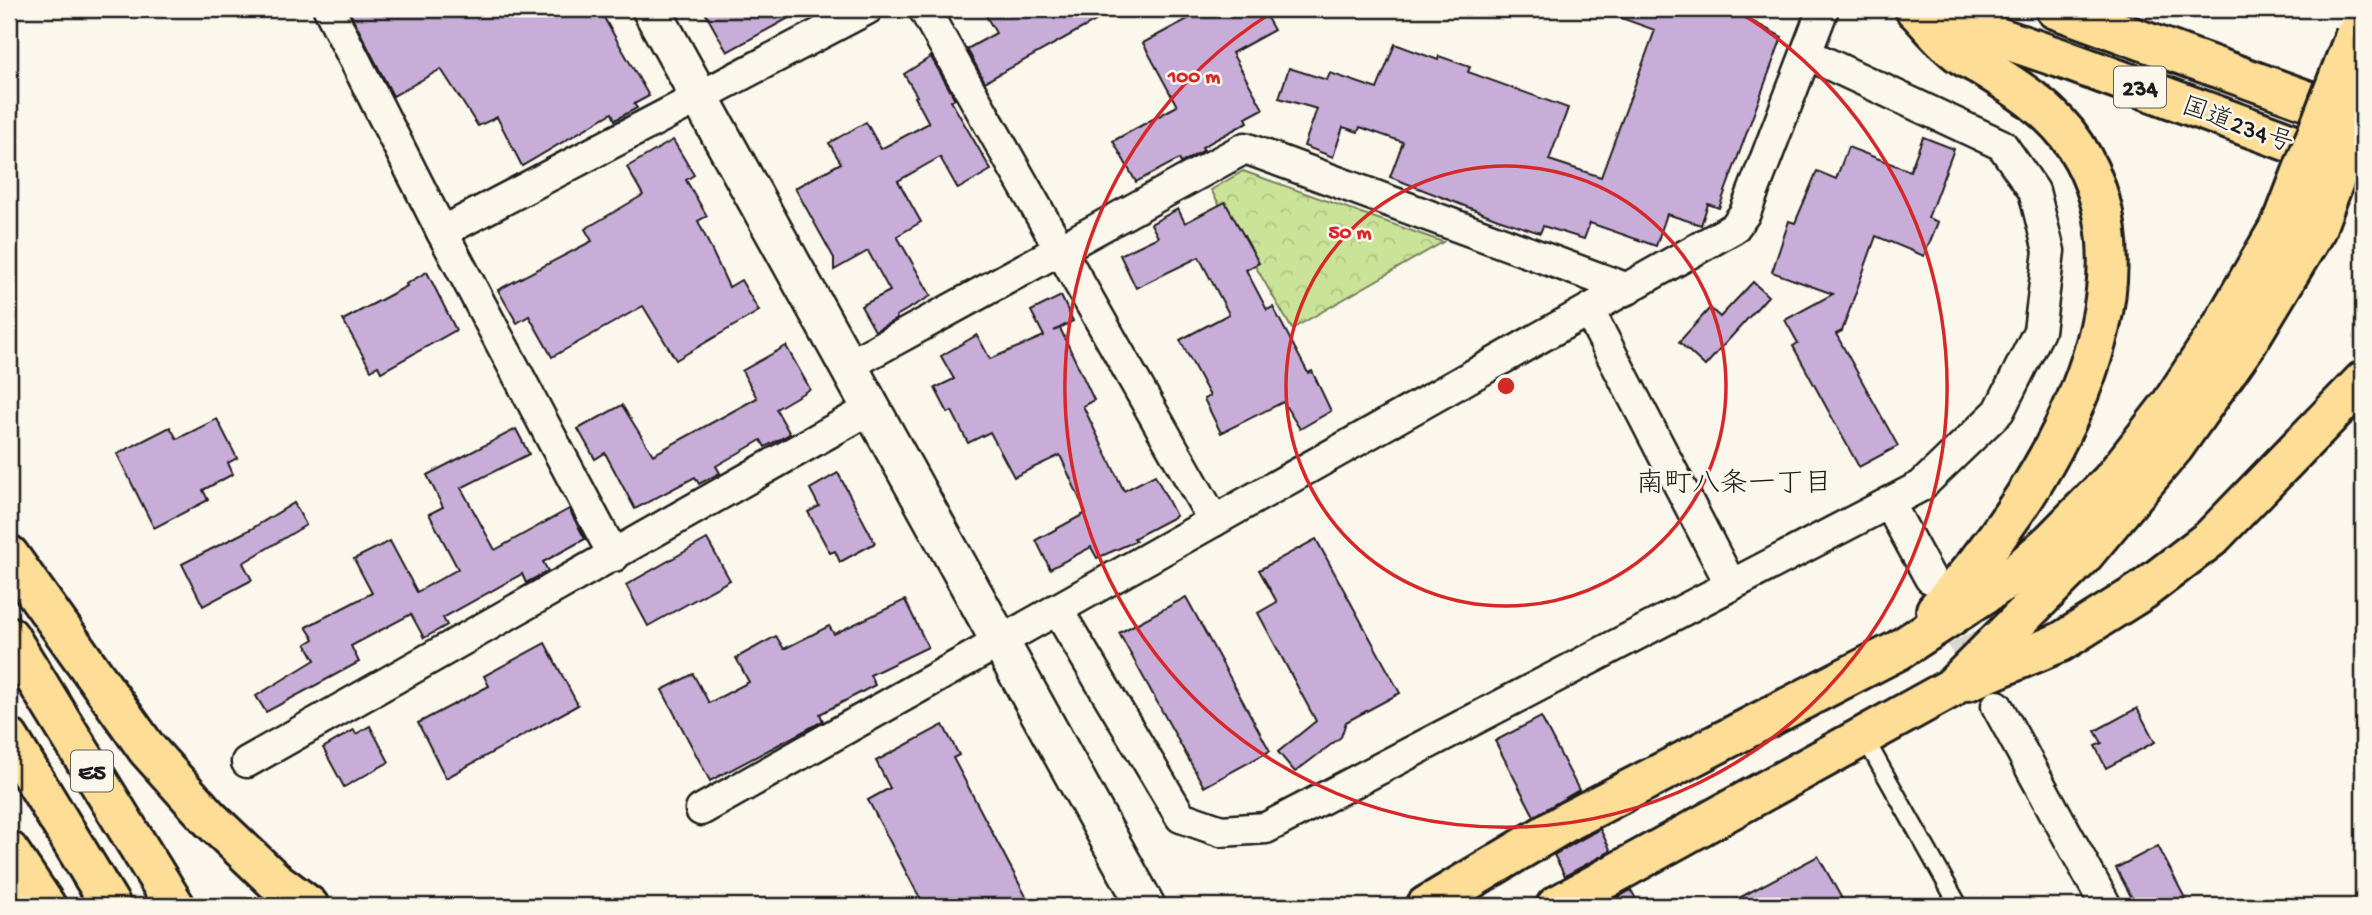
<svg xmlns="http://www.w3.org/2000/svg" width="2372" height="915" viewBox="0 0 2372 915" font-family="'Gochi Hand','Klee One',sans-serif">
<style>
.park{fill:url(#park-crowns);stroke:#74805a;stroke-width:2}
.building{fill:#c9add9;stroke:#1c1c1c;stroke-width:2}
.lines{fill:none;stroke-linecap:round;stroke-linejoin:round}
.minor-tunnel{stroke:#dad6cd;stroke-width:30;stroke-dasharray:30 15;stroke-linecap:butt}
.service-casing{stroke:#1c1c1c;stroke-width:21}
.minor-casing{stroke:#1c1c1c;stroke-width:35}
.tertiary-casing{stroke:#1c1c1c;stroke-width:42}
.trunk-casing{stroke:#1c1c1c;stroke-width:44}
.motorway-casing{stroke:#1c1c1c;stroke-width:44}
.service{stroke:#fbf7ec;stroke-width:16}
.minor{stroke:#fbf7ec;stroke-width:30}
.tertiary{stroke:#fbf7ec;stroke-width:37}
.trunk{stroke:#fedd96;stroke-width:38}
.motorway{stroke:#fedd96;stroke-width:38}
.motorway-bridge-casing{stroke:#1c1c1c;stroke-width:44;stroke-linecap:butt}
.motorway-bridge{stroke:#fedd96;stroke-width:38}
.ring{fill:none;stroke:#d62828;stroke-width:3.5}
.labels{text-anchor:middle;stroke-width:5;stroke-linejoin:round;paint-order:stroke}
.shield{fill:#fbf7ec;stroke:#5f5e5a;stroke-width:2}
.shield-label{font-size:24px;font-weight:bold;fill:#1c1c1c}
.street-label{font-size:26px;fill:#1c1c1c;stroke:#fbf7ec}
.neighbourhood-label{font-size:28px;fill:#1c1c1c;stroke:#fbf7ec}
.centre{fill:#d62828;stroke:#fbf7ec;stroke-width:3.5}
.ring-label{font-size:21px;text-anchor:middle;font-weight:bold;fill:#d62828;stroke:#fbf7ec;stroke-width:5;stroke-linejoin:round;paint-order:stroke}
</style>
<defs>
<pattern id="park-crowns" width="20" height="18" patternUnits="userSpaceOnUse" patternTransform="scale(1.75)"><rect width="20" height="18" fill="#cbe398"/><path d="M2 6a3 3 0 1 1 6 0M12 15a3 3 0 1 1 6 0" fill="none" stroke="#aec282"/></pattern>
</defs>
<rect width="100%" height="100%" fill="#fbf7ec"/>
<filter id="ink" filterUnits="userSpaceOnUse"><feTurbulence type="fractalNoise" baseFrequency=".0143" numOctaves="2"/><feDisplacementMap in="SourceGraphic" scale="14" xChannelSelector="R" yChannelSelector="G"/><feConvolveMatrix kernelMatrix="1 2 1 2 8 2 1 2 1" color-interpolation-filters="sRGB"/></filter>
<g filter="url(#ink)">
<path class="park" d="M1243 171 1443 242 1292 329 1211 190Z"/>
<g class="building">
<path d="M348 9H599L649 96 634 104 637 108 615 120 612 113 522 166 497 117 478 126 441 69 393 96Z"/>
<path d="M703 9H805L727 52Z"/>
<path d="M982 9H1117L985 82 967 49 996 33Z"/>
<path d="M1206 9H1262L1274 30 1232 53 1263 109 1246 118 1248 122 1202 147 1204 150 1181 163 1179 159 1136 182 1113 141 1177 106 1143 43Z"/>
<path d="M1605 9H1729L1782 37 1719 208 1708 204 1701 225 1667 214 1656 246 1590 223 1584 239 1543 226 1540 233 1498 219 1390 177 1403 142 1360 127 1358 132 1343 127 1333 157 1304 146 1317 109 1279 98 1289 68 1327 80 1330 73 1377 89 1395 44 1438 60 1439 56 1470 67 1468 72 1568 108 1549 160 1601 177 1655 30 1604 12Z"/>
<path d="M931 57 955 99 951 101 991 170 958 189 940 157 898 181 921 222 897 236 931 296 896 316 897 319 875 331 861 306 890 291 868 251 834 270V258L795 188 841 163 829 143 866 122 881 149 929 123 915 97 917 96 904 74Z"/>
<path d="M1923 137 1954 149 1928 218 1938 222 1924 256 1876 236 1842 331 1836 334 1898 446 1859 467 1793 346 1798 343 1785 320 1833 294 1772 272 1789 221 1795 223 1817 171 1836 179 1848 147 1910 171Z"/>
<path d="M673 140 694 175 686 180 707 216 698 221 729 287 741 280 759 311 676 360 643 306 552 357 529 316 517 323 498 290 592 241 585 229 643 195 627 167Z"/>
<path d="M1225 202 1259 263 1246 270 1267 310 1273 307 1308 373 1312 371 1331 411 1300 429 1283 402 1221 433 1204 399 1210 396 1180 340 1229 314 1199 257 1136 288 1120 255 1158 237 1151 224 1178 209 1185 223Z"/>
<path d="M427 272 456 330 381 372 378 366 371 370 343 320 407 286 406 284Z"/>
<path d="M1753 282 1768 296 1705 366 1679 342 1710 308 1720 317Z"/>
<path d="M1061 296 1073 321 1054 331 1060 328 1094 400 1083 406 1124 491 1155 475 1176 516 1134 538 1136 541 1097 558 1091 547 1050 569 1036 540 1086 513 1060 455 1014 477 990 432 968 443 952 411 948 413 935 388 954 379 941 356 977 335 990 359 1044 336 1031 311Z"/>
<path d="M786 346 810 389 776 409 790 434 765 447 761 440 716 466 720 473 699 484 695 477 635 509 605 453 595 459 578 429 622 405 653 455 757 398 742 371Z"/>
<path d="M217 419 237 458 228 463 233 474 203 490 208 500 154 528 117 454 170 427 177 439Z"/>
<path d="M516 429 529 454 461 488 495 550 569 509 585 539 543 562 548 571 526 583 522 574 443 618 447 625 424 638 411 614 351 646 359 662 266 712 256 696 315 660 306 644 314 639 306 627 372 593 354 559 390 541 417 592 458 569 429 514 443 507 427 475Z"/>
<path d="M838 473 875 543 840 562 835 551 830 553 808 512 819 506 810 489Z"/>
<path d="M294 503 306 525 243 563 252 580 203 606 182 564 251 529Z"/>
<path d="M707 539 730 580 648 626 626 585Z"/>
<path d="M1316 539 1400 693 1346 722 1341 737 1295 772 1278 752 1316 721 1258 613 1277 602 1259 570Z"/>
<path d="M1186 597 1270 751 1204 787 1119 633Z"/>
<path d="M905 600 928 647 870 675 875 685 820 714 823 721 710 781 662 690 693 674 709 703 749 682 736 658 776 636 784 649 829 626 834 634Z"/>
<path d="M545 643 578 705 446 778 418 723 489 686 484 676Z"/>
<path d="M2137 708 2155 742 2106 768 2095 746 2102 743 2095 731Z"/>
<path d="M1541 717 1579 790 1534 816 1495 741Z"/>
<path d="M943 725 959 755 953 758 1031 906H924L868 800 890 788 876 761Z"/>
<path d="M370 726 389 762 344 787 323 748 354 730 356 734Z"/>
<path d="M1600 829 1611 851 1565 876 1554 855Z"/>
<path d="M2158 846 2189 906H2136L2116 868Z"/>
<path d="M1818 856 1846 906H1724Z"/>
<path d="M1631 890 1640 906H1601Z"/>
</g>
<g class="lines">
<path class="minor-tunnel" d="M1940 598 1984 681"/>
<defs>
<path id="service" d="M1864 737 1959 906"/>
<g id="minor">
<path d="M329 9 442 232 614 556"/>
<path d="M924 9 1214 521"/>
<path d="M442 232 867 9"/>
<path d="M1589 311 1731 585"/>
<path d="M849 365 1245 148 1628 289"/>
<path d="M1889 503 1930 578"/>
<path d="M1057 609 1181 817 1221 831 1266 828 1921 486 1999 411 2039 331 2049 251 2034 191 2002 145 1807 54"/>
<path d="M1997 706 2106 906"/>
<path d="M247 762 872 408"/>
<path d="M701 810 1734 228 1745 213 1823 9"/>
</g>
<path id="tertiary" d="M651 9 1146 906"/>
<g id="trunk">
<path d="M1915 9 2060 58 2363 169"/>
<path d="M2055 9 2359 119"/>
</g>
<g id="motorway">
<path d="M1915 9C1929 23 1943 42 1960 54 1967 59 1975 62 1983 67 2017 88 2053 111 2075 145 2170 292 2038 502 1936 610"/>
<path d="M9 555 147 749 209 818 274 880 309 906"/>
<path d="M9 636 175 906"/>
<path d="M1968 681 2061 642 2142 591 2211 538 2363 381"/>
<path d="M9 738 111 906"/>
<path d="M9 851 46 906"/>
<path d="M1426 906 1568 821 1899 650 2015 574 2051 542 2111 481 2171 404 2219 331 2284 219"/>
<path d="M1556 906 1951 688 2082 557 2174 447 2247 343 2316 229"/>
</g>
</defs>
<use href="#service" class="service-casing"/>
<use href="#minor" class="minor-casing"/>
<use href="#tertiary" class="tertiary-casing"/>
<use href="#trunk" class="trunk-casing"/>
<use href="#motorway" class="motorway-casing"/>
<use href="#service" class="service"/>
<use href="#minor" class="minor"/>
<use href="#tertiary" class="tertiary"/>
<use href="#trunk" class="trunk"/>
<use href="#motorway" class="motorway"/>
<defs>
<g id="motorway-bridge">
<path d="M2284 219 2355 35"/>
<path d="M2316 229 2363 104"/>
</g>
</defs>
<use href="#motorway-bridge" class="motorway-bridge-casing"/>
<use href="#motorway-bridge" class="motorway-bridge"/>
</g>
</g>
<g class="ring">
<circle cx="1506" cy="386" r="220"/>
<path d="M1736 10A441 441 0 1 1 1276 10"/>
</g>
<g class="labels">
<g class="shield">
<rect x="2114" y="66.5" width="52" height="41" rx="5"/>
<rect x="71" y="750.5" width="42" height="41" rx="5"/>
</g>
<g class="shield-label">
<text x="2140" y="95">234</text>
<text x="92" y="779">E5</text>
</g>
<g class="street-label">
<text transform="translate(2238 123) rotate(20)" y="9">国道234号</text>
</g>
<g class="neighbourhood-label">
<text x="1734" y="491">南町八条一丁目</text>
</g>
</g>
<circle cx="1506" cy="386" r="10" class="centre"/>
<g class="ring-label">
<text x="1194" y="82">100 m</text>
<text x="1350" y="238">50 m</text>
</g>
<rect width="2372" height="915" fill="none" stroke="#fbf7ec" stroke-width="35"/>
<rect x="18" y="18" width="2337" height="880" fill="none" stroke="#1c1c1c" stroke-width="2.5" filter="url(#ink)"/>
</svg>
